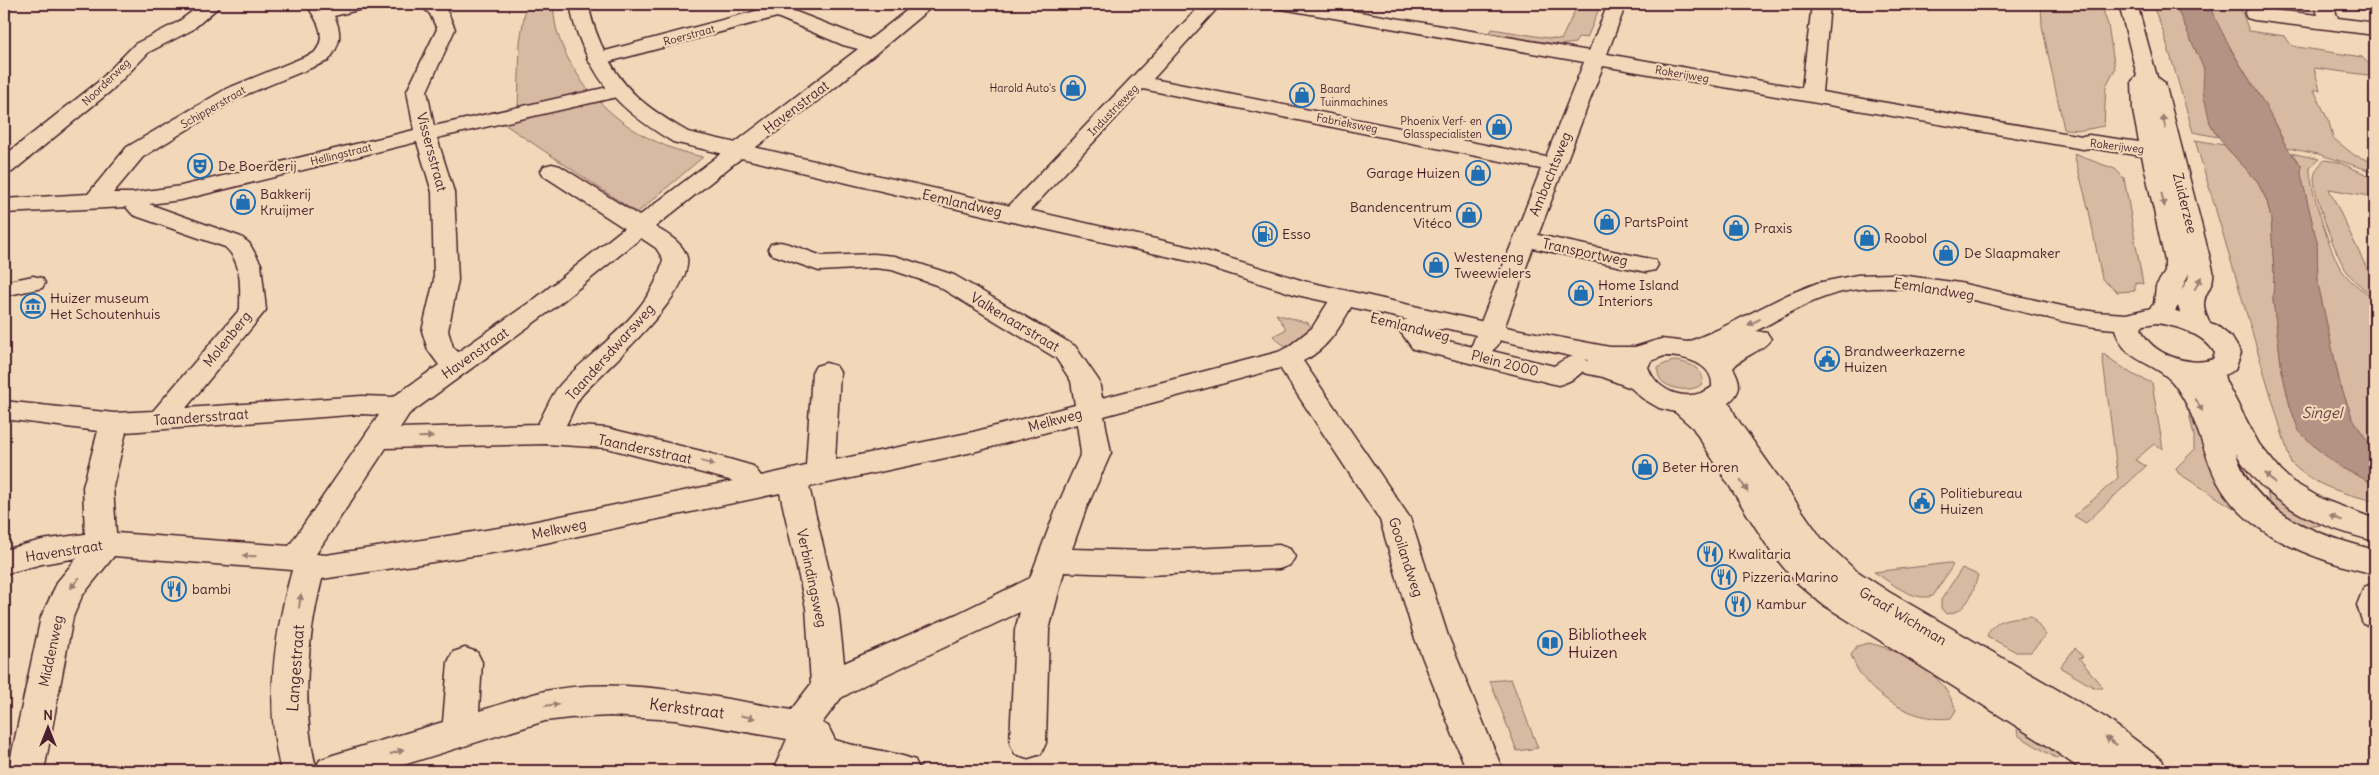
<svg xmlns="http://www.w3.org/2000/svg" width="2379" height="775" viewBox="0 0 2379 775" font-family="Delius,sans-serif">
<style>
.green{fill:#d7baa1;stroke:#906c66}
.water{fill:#b59384;stroke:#8a6560}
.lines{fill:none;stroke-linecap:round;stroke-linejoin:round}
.minor-casing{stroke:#4a1f2b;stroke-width:3}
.major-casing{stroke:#4a1f2b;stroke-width:3}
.minor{fill:#f2d8b9;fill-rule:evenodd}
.major{fill:#f2d8b9;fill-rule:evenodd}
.oneway{fill:#9e7c72}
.labels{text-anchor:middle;stroke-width:4.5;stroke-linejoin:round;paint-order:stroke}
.far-street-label{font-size:11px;fill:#4a1f2b;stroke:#f2d8b9}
.far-poi-label{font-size:11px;fill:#4a1f2b;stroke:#f2d8b9;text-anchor:end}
.street-label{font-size:14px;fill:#4a1f2b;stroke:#f2d8b9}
.poi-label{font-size:14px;fill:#4a1f2b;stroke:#f2d8b9;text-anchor:start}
.water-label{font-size:15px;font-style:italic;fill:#653c41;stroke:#f2d8b9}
.near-poi-label{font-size:16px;fill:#4a1f2b;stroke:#f2d8b9;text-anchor:start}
.near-street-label{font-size:16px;fill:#4a1f2b;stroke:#f2d8b9}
</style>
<rect width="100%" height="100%" fill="#f2d8b9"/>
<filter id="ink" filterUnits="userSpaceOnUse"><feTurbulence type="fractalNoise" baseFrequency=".02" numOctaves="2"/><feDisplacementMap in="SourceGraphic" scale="10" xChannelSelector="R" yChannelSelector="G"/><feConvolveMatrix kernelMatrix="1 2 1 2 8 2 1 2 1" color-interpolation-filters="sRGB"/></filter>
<g filter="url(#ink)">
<g class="green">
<path d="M526 4H554C552 35 571 67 589 91L518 108 520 42Z"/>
<path d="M1578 4H1601L1587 38 1579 37 1575 43 1561 45 1490 33 1492 29 1561 40Z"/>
<path d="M2041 4H2101L2108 25 2115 69 2106 86 2104 126 2083 130 2064 129 2042 26Z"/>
<path d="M2152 4H2175L2204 69 2210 123 2218 137 2193 132 2163 31Z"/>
<path d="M2208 4H2239L2249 31 2285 36 2291 45 2297 47 2362 57 2375 70V76L2314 68 2320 90H2314L2329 122 2333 138 2354 155 2375 163V172L2318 154 2287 148C2264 98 2230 54 2208 4Z"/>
<path d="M597 99C626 130 661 148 703 157L637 213 498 120Z"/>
<path d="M2195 140 2224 145 2257 181 2267 201 2271 219 2274 273 2273 300 2282 371 2290 406 2299 431 2340 467 2375 484V501C2344 494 2314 486 2291 463Z"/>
<path d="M2291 153 2319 159 2310 167C2309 187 2329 246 2338 264 2345 278 2362 291 2375 298V447L2366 439 2352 417 2340 384 2318 284 2317 242 2301 175V165Z"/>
<path d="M2074 154 2115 169 2124 178 2143 284 2135 282V291L2117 292 2102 279 2089 211Z"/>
<path d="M2325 160 2338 162 2375 178V197L2329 189 2368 271 2375 282V295C2365 291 2355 282 2348 273 2336 257 2315 199 2314 179 2314 172 2319 164 2325 160Z"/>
<path d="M1276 314 1308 323 1311 326 1312 331 1288 349 1273 336 1285 330V327Z"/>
<path d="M2102 353 2132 374 2152 383 2163 449 2154 444 2135 460 2146 466 2086 523 2074 516 2118 478Z"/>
<path d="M1673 361C1686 362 1701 366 1703 380L1701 385C1689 394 1655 389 1658 368L1662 365Z"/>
<path d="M2189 413 2196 414 2245 515 2178 473 2176 468 2194 450V436Z"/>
<path d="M2265 484 2326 525 2296 527 2272 512Z"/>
<path d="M1949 563 1953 565 1933 596C1912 602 1891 582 1874 572Z"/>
<path d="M1962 568 1978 575C1973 592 1968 612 1946 614L1941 608V600Z"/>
<path d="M2031 616 2046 635 2031 652H2016L1987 636C1993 617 2014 618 2031 616Z"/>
<path d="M1869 643C1906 652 1943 672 1956 710L1951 718C1922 723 1878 701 1862 676 1857 670 1854 662 1851 655L1857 646Z"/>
<path d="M2075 648 2083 657 2079 658 2103 688H2095L2061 668V666Z"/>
<path d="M1511 679 1538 748 1517 751 1490 681Z"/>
<path d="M2023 721 2061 752 2060 756 2056 758 2019 736 2017 731Z"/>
</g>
<path class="water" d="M2175 4H2208L2231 50 2264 103 2287 148 2301 165V175L2317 242 2318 284 2340 384 2352 417 2366 439 2375 447V484L2340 467 2316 448 2299 431 2290 406 2282 371 2273 300 2274 273 2271 219 2267 201 2257 181 2224 145 2210 123 2203 92 2204 69Z"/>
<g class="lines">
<defs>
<g id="minor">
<path d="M202 4H222L192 30 149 52 112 90 12 172 4 174V156L98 82 135 44 178 22Z"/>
<path d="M306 4H325L327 7 339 4H369L366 8 334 16C343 34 340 46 328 61L240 97 143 157 113 193H132L181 186 414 130 407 91 437 29 430 14 419 4C447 4 444 4 455 29L427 91 434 126 617 85 624 87 627 91 624 95 617 97 437 138 454 192 458 280 448 331 453 347 458 352 536 298 624 228 544 176 541 171 544 166 552 164 560 166 639 216 858 49 843 45 777 17 597 65 590 63 587 59 590 55 771 7 769 4H787L791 10 869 40 915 4H935L837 86 731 166 655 227C667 234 684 243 687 258 693 294 605 369 582 395 575 403 571 416 566 425L607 428 701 451 753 466 761 476 806 466 812 372 816 366 826 363 836 366 840 372 835 460 973 432 1075 405 1071 381 1056 358 936 285 892 270 874 268 819 271 771 254 768 249 771 244 780 242 789 244 822 256 874 254 895 256 954 275 1075 346 1099 381 1102 398 1278 352 1288 347 1312 328 1334 293 1343 290 1352 293 1356 298C1343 322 1329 349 1303 361L1410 518 1448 636 1503 771H1467L1414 636 1380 520 1280 368 1104 416 1111 453 1086 509 1072 549 1148 551 1279 545 1290 549 1295 557 1290 565 1279 569 1148 575 1064 572 1049 630 1046 743 1041 754 1028 758 1015 754 1010 743 1015 630 1020 612 864 685 841 698 822 723 828 726 835 740C862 749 889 750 915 760L920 771H834L812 764 809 771H773L787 739 675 720 610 716 570 718 545 721 384 771H281C264 705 274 635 292 570L114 556 82 596 73 617 44 771H8L41 617 58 581 77 558 42 564 4 574V550L42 540 85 534 83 487 98 431 4 419V401L114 413 153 411 240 309C240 287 243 263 225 247L133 215 126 207 4 213V199L88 194 127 147 226 89 314 53C329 36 316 19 306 4ZM417 142 432 192 434 280 422 331 428 350 439 365 393 397 362 396 186 408 266 310 261 264 249 243 241 237 149 204 181 200ZM641 238 656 248 663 259C653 312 595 347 560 385 551 395 545 412 538 424L400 428 409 414 554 308ZM362 414 379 415 289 546 116 533 113 487 126 432ZM1077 424 1081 453 1056 509 1030 578 957 614 844 663 838 608 809 487 973 452ZM547 444 607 448 733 481 517 525 326 555 316 554 386 448ZM780 493 806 608 811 684 791 710C713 697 623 675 545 691 523 696 501 705 479 711L482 662 477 652 465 648 453 652 448 662 443 722 333 755 320 760 316 767C301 707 307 639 322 579L517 549Z"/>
<path d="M1202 4H1221L1153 79 1546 157 1584 62 1282 9 1276 8 1273 4H1312L1589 51 1608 4H1626L1607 54 1802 88 1812 4H1830L1822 92 2082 136 2089 135 2139 142 2133 111 2132 81 2137 76 2119 4H2137L2157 77 2165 83 2213 270C2216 293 2192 294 2212 327L2208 333 2199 335 2190 333 2182 319 2178 306C2171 319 2162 324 2147 321L2143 315 2154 304 2156 286 2165 272V261L2142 156 2090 148 2083 149 1603 66 1538 235 1655 260 1658 265 1655 270 1646 272 1533 248 1498 345 1492 351 1554 366C1565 359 1571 354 1585 358L1588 364C1582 375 1570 382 1558 385L1413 349 1397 327 1401 321C1417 317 1436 311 1452 315L1456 321 1452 327 1427 332 1431 337 1473 347 1472 345 1541 169 1143 89 1021 220 1013 222 1005 220 1001 215 1005 210ZM2189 273 2188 279 2181 291Z"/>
<path d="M2316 4H2332L2338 18 2375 23V35L2254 20 2247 18 2245 14 2247 10 2254 8 2318 15 2315 6Z"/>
<path d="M33 276 42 278 45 283 42 288 4 296V282Z"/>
<path d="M2375 583V628L2363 624 2357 605 2364 587Z"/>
</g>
<path id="major" d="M571 4H589C590 18 596 32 601 44 621 90 647 108 688 132L1199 249 1304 281 1515 329 1610 347H1635L1661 339 1688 342 1717 330 1787 295 1817 283 1857 275 1892 274 1960 283 2062 306 2096 312 2126 314 2156 307 2176 311 2216 325 2232 338 2241 353 2235 370 2224 375 2226 382 2259 444 2281 471 2293 482 2322 499 2375 519V541C2319 527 2266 505 2236 453 2253 514 2320 536 2375 550V574C2314 560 2237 534 2212 470 2200 440 2194 411 2174 384 2155 360 2124 364 2115 329 2029 323 1927 273 1842 292 1811 299 1783 317 1756 331L1767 333 1771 339C1762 352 1743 355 1733 368 1741 381 1742 392 1729 402L1736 417 1822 539 1854 569 1889 592 2106 718 2162 760 2167 771H2083L2048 746 1822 604 1793 579 1771 552 1693 428 1675 412 1659 408 1642 398 1631 388 1603 377 1584 373 1580 367 1588 360 1297 295 1193 262 1013 222 673 142C629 115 603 94 582 45 577 32 571 18 571 4ZM2156 323C2177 326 2203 333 2215 353L2213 359C2189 368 2148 353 2141 328L2144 325ZM1664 356C1683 356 1714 363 1712 387 1689 404 1657 393 1648 367L1651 361Z"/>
</defs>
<use href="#minor" class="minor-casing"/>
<use href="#major" class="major-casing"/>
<use href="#minor" class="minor"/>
<use href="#major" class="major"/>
</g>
<defs><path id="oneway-solid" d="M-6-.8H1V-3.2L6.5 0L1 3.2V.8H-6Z" transform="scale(1.25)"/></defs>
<g class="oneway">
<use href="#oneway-solid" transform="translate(2164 122) rotate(-103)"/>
<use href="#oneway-solid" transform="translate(2163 200) rotate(77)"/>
<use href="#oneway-solid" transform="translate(2198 283) rotate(-62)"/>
<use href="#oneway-solid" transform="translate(1754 322) rotate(154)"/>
<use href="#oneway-solid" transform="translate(2199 405) rotate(61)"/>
<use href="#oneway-solid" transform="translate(426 437) rotate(-1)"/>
<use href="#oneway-solid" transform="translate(708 463) rotate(16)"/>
<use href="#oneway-solid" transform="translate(2270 478) rotate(-136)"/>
<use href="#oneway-solid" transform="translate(1744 486) rotate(58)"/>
<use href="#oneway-solid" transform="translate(2336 518) rotate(-157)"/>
<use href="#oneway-solid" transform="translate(249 556) rotate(-178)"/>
<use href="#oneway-solid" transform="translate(75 583) rotate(129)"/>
<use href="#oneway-solid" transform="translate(300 601) rotate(-82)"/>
<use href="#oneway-solid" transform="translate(552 705) rotate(-7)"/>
<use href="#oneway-solid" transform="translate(748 717) rotate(11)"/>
<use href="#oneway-solid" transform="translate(2111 741) rotate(-146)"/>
<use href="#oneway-solid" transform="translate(397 752) rotate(-17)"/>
</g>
</g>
<defs>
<symbol id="shop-ring" viewBox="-11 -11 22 22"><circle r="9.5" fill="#f2d8b9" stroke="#1f6fb2" stroke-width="1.5"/><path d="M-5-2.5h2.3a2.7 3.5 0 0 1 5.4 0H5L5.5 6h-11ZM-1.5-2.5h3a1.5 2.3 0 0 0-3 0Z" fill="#1f6fb2"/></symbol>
<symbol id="theatre-ring" viewBox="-11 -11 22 22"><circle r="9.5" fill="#f2d8b9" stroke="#1f6fb2" stroke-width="1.5"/><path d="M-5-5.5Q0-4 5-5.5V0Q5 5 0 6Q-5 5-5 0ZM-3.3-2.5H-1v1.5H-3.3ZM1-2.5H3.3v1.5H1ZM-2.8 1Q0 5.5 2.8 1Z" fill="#1f6fb2"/></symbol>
<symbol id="fuel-ring" viewBox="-11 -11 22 22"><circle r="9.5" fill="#f2d8b9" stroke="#1f6fb2" stroke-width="1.5"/><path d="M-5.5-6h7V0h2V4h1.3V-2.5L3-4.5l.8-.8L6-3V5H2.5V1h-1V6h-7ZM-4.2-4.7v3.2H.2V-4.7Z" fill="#1f6fb2"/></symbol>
<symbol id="museum-ring" viewBox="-11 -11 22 22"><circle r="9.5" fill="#f2d8b9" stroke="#1f6fb2" stroke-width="1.5"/><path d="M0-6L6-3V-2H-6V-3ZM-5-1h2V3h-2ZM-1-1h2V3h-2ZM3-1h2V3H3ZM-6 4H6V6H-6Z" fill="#1f6fb2"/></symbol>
<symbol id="civic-ring" viewBox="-11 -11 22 22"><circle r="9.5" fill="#f2d8b9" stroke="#1f6fb2" stroke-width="1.5"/><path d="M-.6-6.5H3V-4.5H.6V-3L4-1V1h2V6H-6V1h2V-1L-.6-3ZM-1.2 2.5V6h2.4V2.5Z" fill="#1f6fb2"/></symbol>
<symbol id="restaurant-ring" viewBox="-11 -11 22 22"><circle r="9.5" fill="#f2d8b9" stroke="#1f6fb2" stroke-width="1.5"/><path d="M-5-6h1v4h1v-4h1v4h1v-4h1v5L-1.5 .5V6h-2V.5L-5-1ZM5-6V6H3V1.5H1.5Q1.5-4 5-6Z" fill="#1f6fb2"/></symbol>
<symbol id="library-ring" viewBox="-11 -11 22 22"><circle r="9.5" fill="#f2d8b9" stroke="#1f6fb2" stroke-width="1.5"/><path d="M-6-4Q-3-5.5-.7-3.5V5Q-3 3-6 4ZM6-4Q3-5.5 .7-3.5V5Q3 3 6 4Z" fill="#1f6fb2"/></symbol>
</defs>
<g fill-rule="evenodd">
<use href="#shop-ring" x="1059" y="74" width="28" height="28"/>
<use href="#shop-ring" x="1288" y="81" width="28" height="28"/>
<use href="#shop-ring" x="1485" y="113" width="28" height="28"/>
<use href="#theatre-ring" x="186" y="152" width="28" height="28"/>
<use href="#shop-ring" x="1464" y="159" width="28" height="28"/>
<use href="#shop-ring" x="229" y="188" width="28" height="28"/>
<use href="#shop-ring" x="1455" y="201" width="28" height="28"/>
<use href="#shop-ring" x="1593" y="208" width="28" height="28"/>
<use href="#shop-ring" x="1722" y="214" width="28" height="28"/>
<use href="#fuel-ring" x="1251" y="220" width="28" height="28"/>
<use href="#shop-ring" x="1853" y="224" width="28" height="28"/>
<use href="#shop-ring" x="1932" y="239" width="28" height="28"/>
<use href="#shop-ring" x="1422" y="251" width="28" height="28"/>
<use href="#shop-ring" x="1567" y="279" width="28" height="28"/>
<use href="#museum-ring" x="19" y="292" width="28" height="28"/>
<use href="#civic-ring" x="1813" y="345" width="28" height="28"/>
<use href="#shop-ring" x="1631" y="453" width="28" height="28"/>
<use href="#civic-ring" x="1908" y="487" width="28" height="28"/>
<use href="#restaurant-ring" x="1696" y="540" width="28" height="28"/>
<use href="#restaurant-ring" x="1710" y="563" width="28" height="28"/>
<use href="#restaurant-ring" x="160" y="575" width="28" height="28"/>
<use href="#restaurant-ring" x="1724" y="590" width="28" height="28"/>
<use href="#library-ring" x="1536" y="629" width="28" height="28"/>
</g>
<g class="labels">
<g class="far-street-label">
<text transform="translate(689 35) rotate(-15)" y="4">Roerstraat</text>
<text transform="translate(1682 74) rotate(10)" y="4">Rokerijweg</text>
<text transform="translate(106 82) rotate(-44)" y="4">Noorderweg</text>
<text transform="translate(213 107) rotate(-30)" y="4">Schipperstraat</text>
<text transform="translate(1113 110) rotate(-46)" y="4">Industrieweg</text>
<text transform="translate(1347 123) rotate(11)" y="4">Fabrieksweg</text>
<text transform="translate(2117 146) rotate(7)" y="4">Rokerijweg</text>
<text transform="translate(341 154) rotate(-14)" y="4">Hellingstraat</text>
</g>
<g class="far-poi-label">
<text x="1056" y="92">Harold Auto's</text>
<text x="1320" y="93" text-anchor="start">Baard<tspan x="1320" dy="13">Tuinmachines</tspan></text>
<text x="1482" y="125">Phoenix Verf- en<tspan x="1482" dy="13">Glasspecialisten</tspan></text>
</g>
<g class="street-label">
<text transform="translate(796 107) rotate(-37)" y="5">Havenstraat</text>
<text transform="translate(432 152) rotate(75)" y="5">Vissersstraat</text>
<text transform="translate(1550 174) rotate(-68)" y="5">Ambachtsweg</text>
<text transform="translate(962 203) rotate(13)" y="5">Eemlandweg</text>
<text transform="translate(2185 203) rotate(76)" y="5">Zuiderzee</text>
<text transform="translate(1585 252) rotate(12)" y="5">Transportweg</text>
<text transform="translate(1934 289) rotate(9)" y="5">Eemlandweg</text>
<text transform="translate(1015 322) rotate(31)" y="5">Valkenaarstraat</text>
<text transform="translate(1410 327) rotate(14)" y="5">Eemlandweg</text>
<text transform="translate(227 339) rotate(-51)" y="5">Molenberg</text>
<text transform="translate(610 352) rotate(-48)" y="5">Taandersdwarsweg</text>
<text transform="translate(475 353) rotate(-35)" y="5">Havenstraat</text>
<text transform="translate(1505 363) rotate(14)" y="5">Plein 2000</text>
<text transform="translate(201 417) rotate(-4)" y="5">Taandersstraat</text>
<text transform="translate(1055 420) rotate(-15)" y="5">Melkweg</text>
<text transform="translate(645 449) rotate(12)" y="5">Taandersstraat</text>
<text transform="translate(559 529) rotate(-11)" y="5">Melkweg</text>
<text transform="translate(64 551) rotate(-9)" y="5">Havenstraat</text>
<text transform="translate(1406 557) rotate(72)" y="5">Gooilandweg</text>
<text transform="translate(812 578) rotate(78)" y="5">Verbindingsweg</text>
<text transform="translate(1903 616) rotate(31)" y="5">Graaf Wichman</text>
<text transform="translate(51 651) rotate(-78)" y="5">Middenweg</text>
</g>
<g class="poi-label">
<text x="218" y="171">De Boerderij</text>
<text x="1460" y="178" text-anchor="end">Garage Huizen</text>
<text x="260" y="199">Bakkerij<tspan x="260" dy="16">Kruijmer</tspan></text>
<text x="1452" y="212" text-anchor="end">Bandencentrum<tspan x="1452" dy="16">Vitéco</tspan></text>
<text x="1624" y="227">PartsPoint</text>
<text x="1754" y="233">Praxis</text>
<text x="1282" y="239">Esso</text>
<text x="1884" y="243">Roobol</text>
<text x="1964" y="258">De Slaapmaker</text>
<text x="1454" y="262">Westeneng<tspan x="1454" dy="16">Tweewielers</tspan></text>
<text x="1598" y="290">Home Island<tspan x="1598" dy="16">Interiors</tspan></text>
<text x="50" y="303">Huizer museum<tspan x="50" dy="16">Het Schoutenhuis</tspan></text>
<text x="1844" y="356">Brandweerkazerne<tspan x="1844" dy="16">Huizen</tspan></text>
<text x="1662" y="472">Beter Horen</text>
<text x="1940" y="498">Politiebureau<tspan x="1940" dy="16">Huizen</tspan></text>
<text x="1728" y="559">Kwalitaria</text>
<text x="1742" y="582">Pizzeria Marino</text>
<text x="192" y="594">bambi</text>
<text x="1756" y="609">Kambur</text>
</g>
<g class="water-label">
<text x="2322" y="418">Singel</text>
</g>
<g class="near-poi-label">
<text x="1568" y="640">Bibliotheek<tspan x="1568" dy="18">Huizen</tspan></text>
</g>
<g class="near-street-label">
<text transform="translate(295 668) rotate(-86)" y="6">Langestraat</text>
<text transform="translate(687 708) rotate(7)" y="6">Kerkstraat</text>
</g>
</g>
<rect width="2379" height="775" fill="none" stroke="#f2d8b9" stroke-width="20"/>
<rect x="10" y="10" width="2359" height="755" fill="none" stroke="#4a1f2b" stroke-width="2" filter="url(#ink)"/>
<g transform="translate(48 728)" stroke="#f2d8b9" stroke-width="4" paint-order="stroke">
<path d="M0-4L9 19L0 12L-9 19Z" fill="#4a1f2b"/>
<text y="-8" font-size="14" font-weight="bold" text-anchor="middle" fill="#4a1f2b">N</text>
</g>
</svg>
